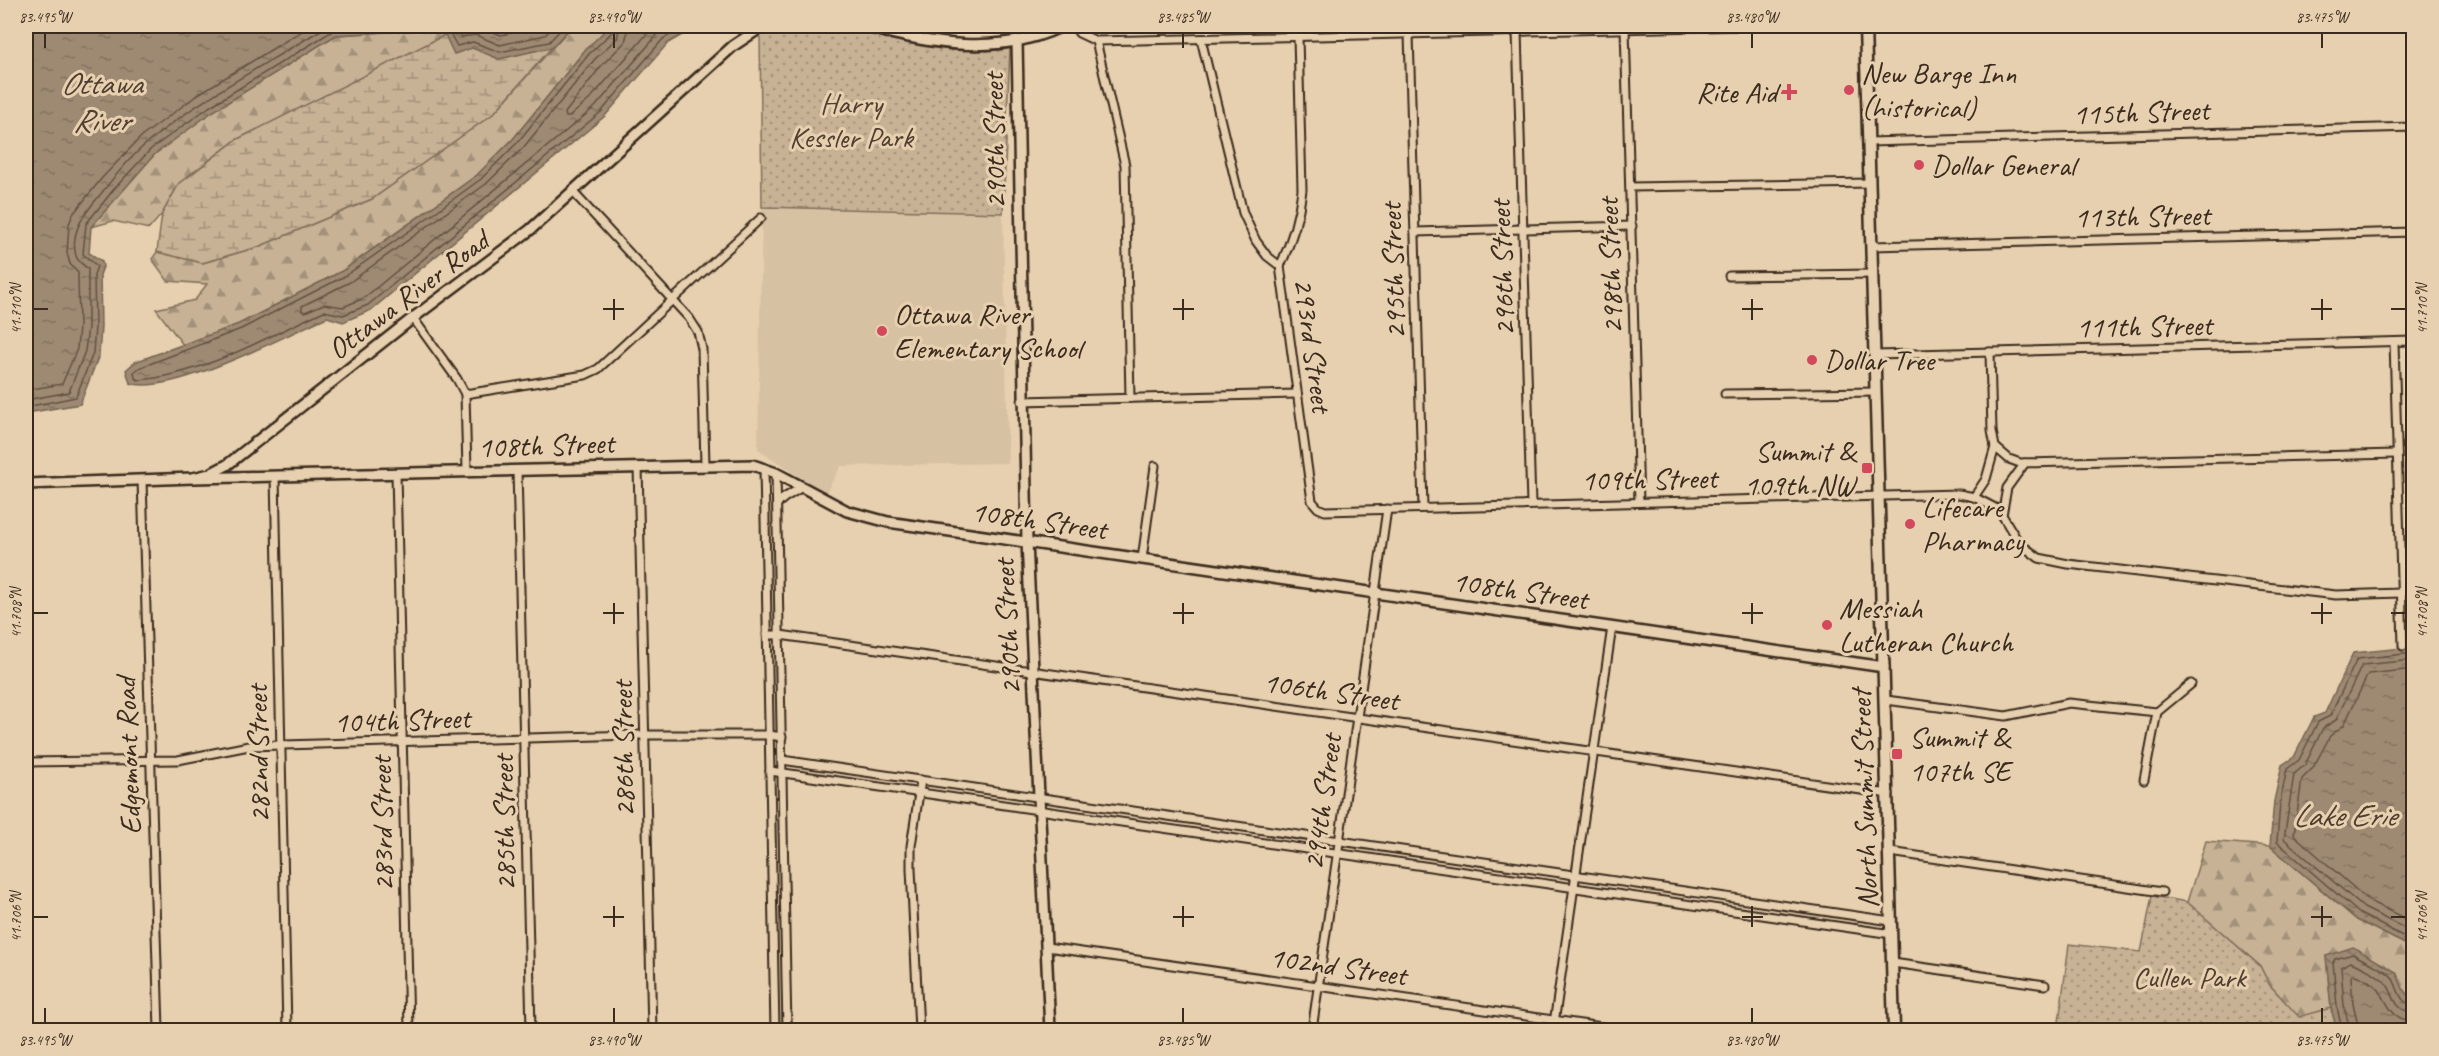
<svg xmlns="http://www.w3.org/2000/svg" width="2439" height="1056" viewBox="0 0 2439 1056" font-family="Caveat,sans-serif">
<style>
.built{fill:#d6c1a2}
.forest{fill:url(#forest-firs);stroke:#816e5a;stroke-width:1.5}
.wetland{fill:url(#wetland-marsh);stroke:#816e5a;stroke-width:1.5}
.park{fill:url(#park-dots);stroke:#816e5a;stroke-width:1.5}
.water{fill:url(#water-ripples);stroke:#766451;stroke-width:1.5}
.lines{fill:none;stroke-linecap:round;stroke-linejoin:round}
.shore{stroke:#635040;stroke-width:1.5}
.minor-casing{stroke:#3b2a1e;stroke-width:11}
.tertiary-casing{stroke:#3b2a1e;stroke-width:14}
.secondary-casing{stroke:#3b2a1e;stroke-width:15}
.minor{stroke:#e6d0af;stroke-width:7}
.tertiary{stroke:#e6d0af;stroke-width:9}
.secondary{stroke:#e6d0af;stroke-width:10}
.ticks{fill:none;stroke:#3b2a1e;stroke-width:2}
.poi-dot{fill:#d1495b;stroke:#e6d0af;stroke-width:2}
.labels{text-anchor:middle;stroke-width:6;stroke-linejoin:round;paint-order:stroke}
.poi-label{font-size:30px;fill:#3b2a1e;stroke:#e6d0af;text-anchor:start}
.park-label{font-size:30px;fill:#503e30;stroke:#e6d0af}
.street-label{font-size:30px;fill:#3b2a1e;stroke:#e6d0af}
.water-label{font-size:32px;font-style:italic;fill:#4f3d2f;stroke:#e6d0af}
.neatline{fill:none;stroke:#3b2a1e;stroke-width:2}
.ticks-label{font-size:15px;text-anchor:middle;fill:#3b2a1e}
</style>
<defs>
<pattern id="forest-firs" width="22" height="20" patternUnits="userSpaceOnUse" patternTransform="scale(1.5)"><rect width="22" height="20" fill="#c7b295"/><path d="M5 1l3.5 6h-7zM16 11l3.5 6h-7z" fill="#a39179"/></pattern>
<pattern id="wetland-marsh" width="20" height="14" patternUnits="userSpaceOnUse" patternTransform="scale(1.5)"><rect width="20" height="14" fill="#c7b295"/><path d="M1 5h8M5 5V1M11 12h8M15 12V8" fill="none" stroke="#a39179"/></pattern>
<pattern id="park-dots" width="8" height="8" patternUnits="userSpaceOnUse" patternTransform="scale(1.5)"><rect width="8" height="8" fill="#c7b295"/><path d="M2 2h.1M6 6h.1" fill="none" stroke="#a39179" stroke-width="1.8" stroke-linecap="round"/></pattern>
<pattern id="water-ripples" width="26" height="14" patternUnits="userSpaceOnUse" patternTransform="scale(1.5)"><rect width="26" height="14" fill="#9e8a73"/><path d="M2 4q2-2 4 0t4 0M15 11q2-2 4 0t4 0" fill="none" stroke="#82715e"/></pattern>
</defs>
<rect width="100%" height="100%" fill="#e6d0af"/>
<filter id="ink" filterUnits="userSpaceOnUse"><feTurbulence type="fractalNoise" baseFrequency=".0167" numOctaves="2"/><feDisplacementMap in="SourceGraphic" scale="12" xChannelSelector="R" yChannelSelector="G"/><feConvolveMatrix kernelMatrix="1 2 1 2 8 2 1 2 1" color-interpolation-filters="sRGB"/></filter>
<g filter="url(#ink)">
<path class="built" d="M762 207 1003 213 1008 463 841 466 825 494 758 449Z"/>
<g class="forest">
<path d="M572 26H607V29L585 50 513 139 477 175 342 271 239 324 184 346 156 309 195 300 207 284 168 281 152 259 157 252 203 263 258 247 372 199 493 114Z"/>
<path d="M419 30 445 35 236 140 179 183 162 214 149 229 113 221 91 227 155 154 212 112 336 35Z"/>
<path d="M2206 841 2270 846 2357 920 2413 948V1001L2404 991 2396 972 2326 956 2331 1008 2299 1018 2269 984 2260 966 2187 902Z"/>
</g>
<path class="wetland" d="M445 35 499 59 552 47 493 114 372 199 258 247 202 263 157 252 162 214 179 184 236 140Z"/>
<g class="park">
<path d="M782 26H844L891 39 942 48 974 50 1010 48 1003 213 762 207 760 34Z"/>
<path d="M2152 896 2187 902 2260 966 2269 984 2299 1017 2331 1008 2337 1030H2058L2069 944 2141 952Z"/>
</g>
<g class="water">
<path d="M26 26H572L552 47 499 59 472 48 454 54 445 35 419 30 336 35 212 112 155 154 91 227 89 253 102 261 103 267 100 275 101 327 99 355 80 404 26 413Z"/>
<path d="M607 26H698L668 43 605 116 371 310 343 322 327 317C287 335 169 397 130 383L126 370 135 362 239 324 342 271 409 224 477 175 513 139 585 50 607 29Z"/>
<path d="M2413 647V948L2357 920 2270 846 2274 801 2282 765 2294 757 2314 717 2325 713 2353 653Z"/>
<path d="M2353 947 2396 972 2404 991 2413 1001V1030H2337L2331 1008 2326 956Z"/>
</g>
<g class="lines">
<g class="shore">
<path d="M429 26 448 30 457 46 473 42 500 52 549 42 564 26"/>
<path d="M454 26 461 37 476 35 500 45 545 35 554 26"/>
<path d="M465 26H478L501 35 542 26"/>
<path d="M613 26 612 32 589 54 517 143 481 179 412 229 345 276 241 329 139 368 134 372 135 378 139 380C204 374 265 338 324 311L343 315 368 305 601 112 663 39 685 26"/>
<path d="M620 26 617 38 595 59 523 148 486 184 350 282 302 306V311L305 312 324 304 343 307 364 298 595 107 658 34 671 26"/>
<path d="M629 26 625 42 602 65 565 113 566 117H569L589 100 654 26"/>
<path d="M26 390 62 384 77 349 79 327 78 273 70 264 67 253 69 224 73 214 102 178 141 137 200 93 310 26"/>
<path d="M26 400 69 392 85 351 88 327V269C84 265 78 262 76 256 69 231 86 212 100 195 114 177 129 158 146 144 201 97 267 64 327 26"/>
<path d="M26 407 76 397 93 353 95 327 94 275 97 266 83 254 86 224 114 189 151 149 209 107 334 30 402 26"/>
<path d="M2414 653 2357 659 2330 716 2318 722 2299 760 2287 769 2280 802 2277 842 2360 914 2414 942"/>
<path d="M2414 660 2362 665 2336 720 2323 728 2305 765 2294 774 2284 839 2364 908 2414 933"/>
<path d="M2414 669 2368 674 2344 725 2330 736 2313 768 2302 779 2294 835 2369 901 2414 923"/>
<path d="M2342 1030 2337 1007 2333 962 2335 959 2353 954C2364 961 2382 967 2391 976 2399 986 2397 1003 2414 1005"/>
<path d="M2350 1030 2344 1006 2341 967 2350 962C2360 965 2377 974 2385 982 2395 993 2392 1011 2414 1012"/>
<path d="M2359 1030 2353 1004 2351 977 2353 974C2361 977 2374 983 2379 990 2389 1005 2391 1020 2414 1021"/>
</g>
<defs>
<g id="minor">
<path d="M1074 26 1079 33 1096 41 1747 26"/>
<path d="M1625 28 1639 502"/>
<path d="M1517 31 1531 505"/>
<path d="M1409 34 1423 507"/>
<path d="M1298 37 1302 190C1299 218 1292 241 1280 266L1312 501 1318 508 1325 511 1959 494 1974 497 1999 510 2019 543 2039 558 2068 564 2336 595 2401 593"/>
<path d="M1201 39 1243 213 1256 241 1267 256 1280 266"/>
<path d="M1096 41 1125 165 1130 398"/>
<path d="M1869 142 2414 127"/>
<path d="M1630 187 1870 183"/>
<path d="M573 192 689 318 698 332 702 349 705 465"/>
<path d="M1415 232 1632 226"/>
<path d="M1872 246 2414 232"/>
<path d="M1729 276 1873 274"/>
<path d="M413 318 457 379 465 394 467 471"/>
<path d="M2394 342 2403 646"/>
<path d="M1990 352 1992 431 1995 447 2009 459 2020 463 2397 454"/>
<path d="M1875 355 2414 341"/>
<path d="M465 394 585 375 598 369 761 218"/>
<path d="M1725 394 1876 392"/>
<path d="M1022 401 1297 394"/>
<path d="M638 467 652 1030"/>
<path d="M764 468 775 1030"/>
<path d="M517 470 531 1030"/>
<path d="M396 473 409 1030"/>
<path d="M776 473 787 1030"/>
<path d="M275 476 287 1030"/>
<path d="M142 480 159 1030"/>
<path d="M1974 497 1986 479 1995 447"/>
<path d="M777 504 784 498 802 487"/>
<path d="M2002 515 2007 488 2025 463"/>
<path d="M1142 559 1155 466"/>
<path d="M767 635H780L1889 794"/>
<path d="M1886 700 2006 716 2069 703 2157 712"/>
<path d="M782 760 1891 921"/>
<path d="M26 762 178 760 249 746 634 735H769L782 737"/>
<path d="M770 771 1892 934"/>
<path d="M2144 780 2157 712 2191 684"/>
<path d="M1890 852 2162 892"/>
<path d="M1047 947 1623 1030"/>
<path d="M1893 963 2045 985"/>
<path d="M919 1030 911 869V846L921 780"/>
<path d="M1312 1030 1387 509"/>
<path d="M1553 1030 1612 627"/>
</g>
<g id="tertiary">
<path d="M863 26C928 44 999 57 1062 26"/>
<path d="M1017 41 1027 542 1050 1030"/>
<path d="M193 478 753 465 776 473 847 511 888 522 1884 667"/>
<path d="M26 484 193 478 210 474 227 465 413 318 530 230 733 46 757 30 768 26"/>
</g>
<path id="secondary" d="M1865 26 1894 1030"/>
</defs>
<use href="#minor" class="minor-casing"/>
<use href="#tertiary" class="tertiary-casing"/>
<use href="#secondary" class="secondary-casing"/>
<use href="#minor" class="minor"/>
<use href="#tertiary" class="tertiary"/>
<use href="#secondary" class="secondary"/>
</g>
</g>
<path class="ticks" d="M45 33V48M614 33V48M1183 33V48M1752 33V48M2322 33V48M614 299V320M1183 299V320M1752 299V320M2322 299V320M33 309H48M603 309H624M1173 309H1194M1742 309H1763M2311 309H2332M2391 309H2406M614 603V624M1183 603V624M1752 603V624M2322 603V624M33 613H48M603 613H624M1173 613H1194M1742 613H1763M2311 613H2332M2391 613H2406M614 906V927M1183 906V927M1752 906V927M2322 906V927M33 917H48M603 917H624M1173 917H1194M1742 917H1763M2311 917H2332M2391 917H2406M45 1008V1023M614 1008V1023M1183 1008V1023M1752 1008V1023M2322 1008V1023"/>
<g class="poi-dot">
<circle cx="1849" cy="90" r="6"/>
<path d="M1786 83h6v6h6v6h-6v6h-6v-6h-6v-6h6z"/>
<circle cx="1919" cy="165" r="6"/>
<circle cx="882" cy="331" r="6"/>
<circle cx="1812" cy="360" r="6"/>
<rect x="1861" y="462" width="12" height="12" rx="3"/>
<circle cx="1910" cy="524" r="6"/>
<circle cx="1827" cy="625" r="6"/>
<rect x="1891" y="748" width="12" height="12" rx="3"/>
</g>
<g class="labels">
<g class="poi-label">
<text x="1861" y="83">New Barge Inn<tspan x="1861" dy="34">(historical)</tspan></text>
<text x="1777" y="102" text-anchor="end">Rite Aid</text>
<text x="1931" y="175">Dollar General</text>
<text x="894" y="324">Ottawa River<tspan x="894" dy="34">Elementary School</tspan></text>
<text x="1824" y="370">Dollar Tree</text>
<text x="1855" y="461" text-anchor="end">Summit &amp;<tspan x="1855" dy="34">109th NW</tspan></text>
<text x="1922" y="517">Lifecare<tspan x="1922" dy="34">Pharmacy</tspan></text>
<text x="1839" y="618">Messiah<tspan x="1839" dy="34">Lutheran Church</tspan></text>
<text x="1909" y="747">Summit &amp;<tspan x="1909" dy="34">107th SE</tspan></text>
</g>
<g class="park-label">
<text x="851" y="113">Harry<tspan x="851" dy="34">Kessler Park</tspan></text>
<text x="2189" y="987">Cullen Park</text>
</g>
<g class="street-label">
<text transform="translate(2141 112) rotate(-2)" y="10">115th Street</text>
<text transform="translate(994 141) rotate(-91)" y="10">290th Street</text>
<text transform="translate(2142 216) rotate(-1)" y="10">113th Street</text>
<text transform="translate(1610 266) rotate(-92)" y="10">298th Street</text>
<text transform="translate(1502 268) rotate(-92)" y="10">296th Street</text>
<text transform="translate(1393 271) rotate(-92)" y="10">295th Street</text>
<text transform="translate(408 295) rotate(-37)" y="10">Ottawa River Road</text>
<text transform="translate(2144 326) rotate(-1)" y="10">111th Street</text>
<text transform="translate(1313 345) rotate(82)" y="10">293rd Street</text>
<text transform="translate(546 445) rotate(-2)" y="10">108th Street</text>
<text transform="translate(1649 479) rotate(-1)" y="10">109th Street</text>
<text transform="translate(1039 520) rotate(8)" y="10">108th Street</text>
<text transform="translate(1520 590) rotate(8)" y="10">108th Street</text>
<text transform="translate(1007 627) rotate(-93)" y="10">290th Street</text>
<text transform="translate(1331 691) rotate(8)" y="10">106th Street</text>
<text transform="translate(402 720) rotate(-2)" y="10">104th Street</text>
<text transform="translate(623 749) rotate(-91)" y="10">286th Street</text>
<text transform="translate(258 754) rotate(-91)" y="10">282nd Street</text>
<text transform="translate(128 756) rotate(-92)" y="10">Edgemont Road</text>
<text transform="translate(1864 799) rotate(-92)" y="10">North Summit Street</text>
<text transform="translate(1322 802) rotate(-82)" y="10">294th Street</text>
<text transform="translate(504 823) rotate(-91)" y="10">285th Street</text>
<text transform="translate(382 824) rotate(-91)" y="10">283rd Street</text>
<text transform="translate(1338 966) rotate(8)" y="10">102nd Street</text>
</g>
<g class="water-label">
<text x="101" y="94">Ottawa<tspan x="101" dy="37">River</tspan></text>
<text x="2344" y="826">Lake Erie</text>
</g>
</g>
<rect width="2439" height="1056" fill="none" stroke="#e6d0af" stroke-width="66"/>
<rect x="33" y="33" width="2373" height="990" class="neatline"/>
<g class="ticks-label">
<text x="45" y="22">83.495°W</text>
<text x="614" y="22">83.490°W</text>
<text x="1183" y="22">83.485°W</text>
<text x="1752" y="22">83.480°W</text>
<text x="2322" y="22">83.475°W</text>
<text transform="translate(16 309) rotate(-90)" y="5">41.710°N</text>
<text transform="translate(2422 309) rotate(-90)" y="5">41.710°N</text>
<text transform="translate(16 613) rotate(-90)" y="5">41.708°N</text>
<text transform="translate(2422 613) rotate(-90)" y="5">41.708°N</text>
<text transform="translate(16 917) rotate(-90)" y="5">41.706°N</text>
<text transform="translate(2422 917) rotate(-90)" y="5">41.706°N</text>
<text x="45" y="1045">83.495°W</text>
<text x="614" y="1045">83.490°W</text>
<text x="1183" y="1045">83.485°W</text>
<text x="1752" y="1045">83.480°W</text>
<text x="2322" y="1045">83.475°W</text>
</g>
</svg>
